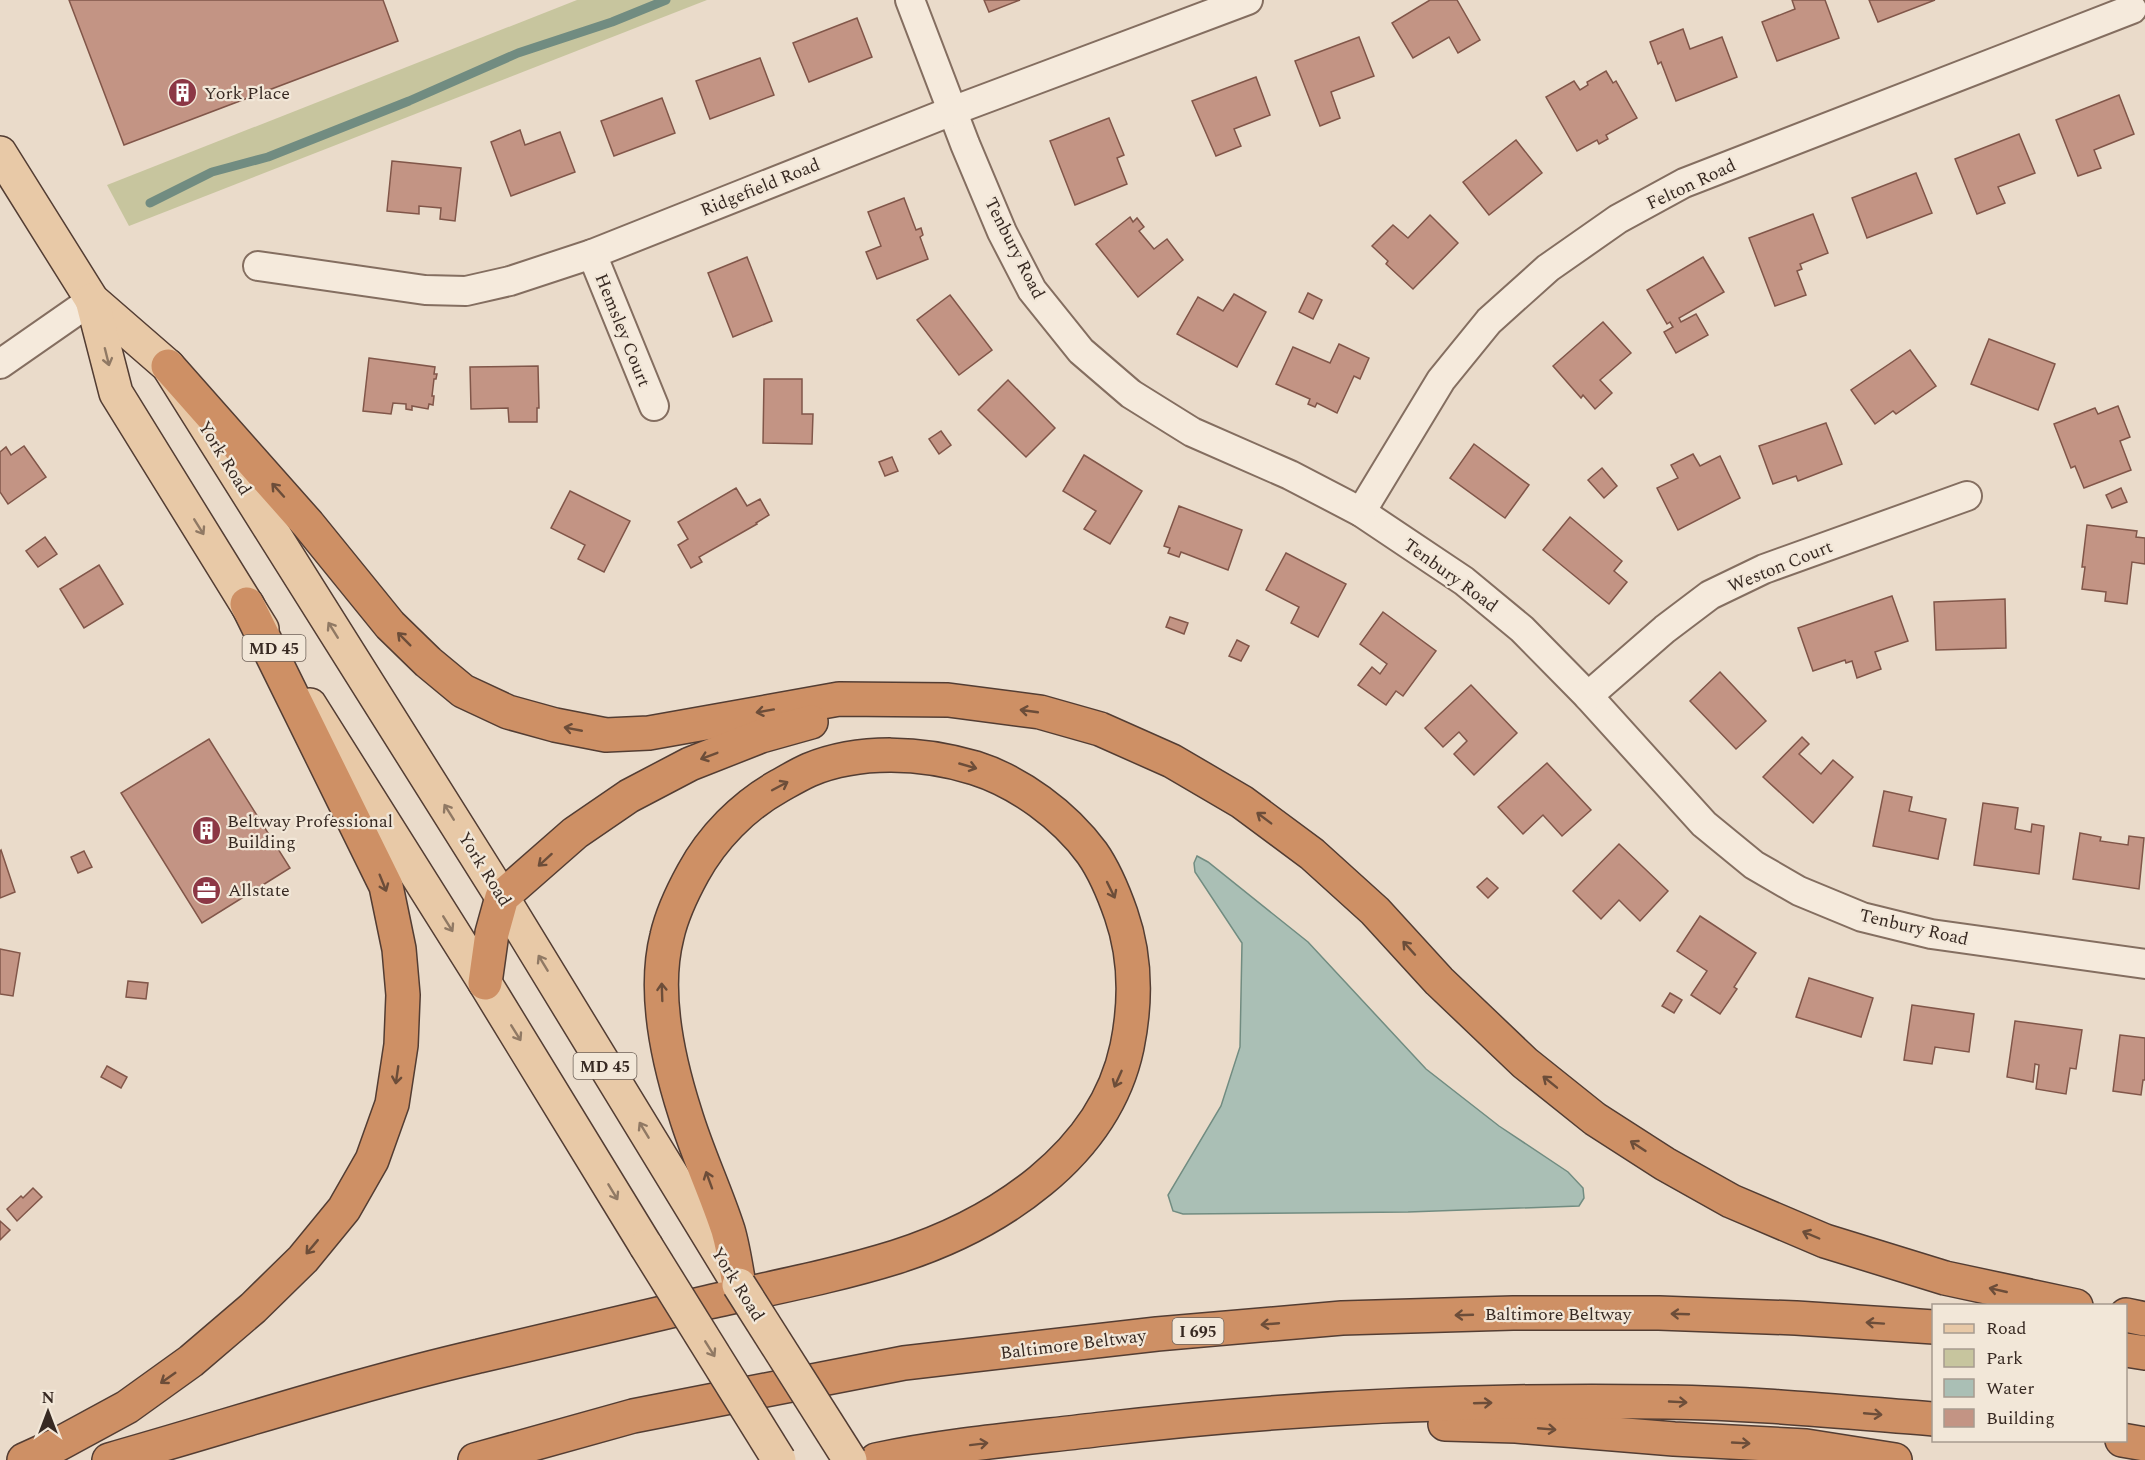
<svg xmlns="http://www.w3.org/2000/svg" width="2145" height="1460" viewBox="0 0 2145 1460" font-family="Spectral,serif">
<style>
.green{fill:#c7c59e}
.water{fill:#aabfb5;stroke:#718c81;stroke-width:1.5}
.lines{fill:none;stroke-linecap:round;stroke-linejoin:round}
.stream{stroke:#718c81;stroke-width:9}
.building{fill:#c39484;stroke:#815649;stroke-width:1.5}
.street-casing{stroke:#846e60;stroke-width:32}
.primary-casing{stroke:#533d33;stroke-width:36}
.highway-casing{stroke:#533d33;stroke-width:36}
.street{stroke:#f5eadc;stroke-width:28}
.primary{stroke:#e8c9a7;stroke-width:33}
.highway{stroke:#ce9065;stroke-width:33}
.primary-bridge-casing{stroke:#533d33;stroke-width:36;stroke-linecap:butt}
.primary-bridge{stroke:#e8c9a7;stroke-width:33}
.oneway{stroke:#907964}
.oneway2{stroke:#6c4d39}
.labels{text-anchor:middle;stroke-width:4.5;stroke-linejoin:round;paint-order:stroke}
.shield{fill:#f2e7d8;stroke:#6f6259;stroke-width:1.5}
.shield-label{font-size:16px;font-weight:bold;fill:#372922}
.poi-label{font-size:18px;fill:#372922;stroke:#f2e7d8;text-anchor:start}
.street-label{font-size:18px;fill:#372922;stroke:#f2e7d8}
</style>
<rect width="100%" height="100%" fill="#eadbca"/>
<path class="green" d="M577 0H707L129 226 107 185Z"/>
<path class="water" d="M1197 856 1208 862 1308 942 1426 1069 1499 1126 1568 1172 1583 1188 1584 1198 1579 1206 1408 1212 1183 1214 1173 1211 1168 1195 1221 1106 1240 1047 1242 943 1195 872 1194 863Z"/>
<g class="lines">
<path class="stream" d="M150 203 212 172 268 157 409 101 518 53 612 22 666 0"/>
</g>
<g class="building">
<path d="M69 0H383L398 41 124 145Z"/>
<path d="M984 0H1020L989 12Z"/>
<path d="M1430 0H1457L1480 40 1458 53 1449 37 1413 58 1392 23Z"/>
<path d="M1792 0H1825L1839 38 1777 61 1762 22 1795 9Z"/>
<path d="M1869 0H1935L1878 22Z"/>
<path d="M857 18 872 57 809 82 793 43Z"/>
<path d="M1683 29 1690 49 1722 37 1737 77 1676 101 1661 62 1658 64 1650 42Z"/>
<path d="M1359 37 1374 76 1331 92 1340 118 1320 126 1295 61Z"/>
<path d="M760 58 774 95 710 119 696 81Z"/>
<path d="M1606 71 1613 83 1616 81 1637 118 1606 135 1608 139 1599 144 1597 140 1577 151 1546 97 1574 81 1580 90 1588 85 1587 82Z"/>
<path d="M1256 77 1270 115 1234 129 1241 146 1216 156 1192 101Z"/>
<path d="M2119 95 2134 134 2094 150 2101 168 2078 176 2056 120Z"/>
<path d="M662 98 675 133 614 156 601 121Z"/>
<path d="M1109 118 1124 155 1117 158 1127 184 1075 205 1050 141Z"/>
<path d="M520 130 525 145 560 132 575 172 511 196 491 142Z"/>
<path d="M2019 134 2035 173 1998 187 2005 203 1977 214 1955 159Z"/>
<path d="M1516 140 1542 173 1489 215 1463 182Z"/>
<path d="M392 161 461 168 455 221 440 219 441 208 419 206V214L387 211Z"/>
<path d="M1916 173 1932 213 1867 238 1852 198Z"/>
<path d="M904 198 916 230 921 228 923 235 920 237 928 259 877 279 866 252 881 246 868 212Z"/>
<path d="M1813 214 1828 253 1800 264 1802 269 1797 271 1806 295 1775 306 1749 238Z"/>
<path d="M1430 215 1458 243 1413 289 1386 264 1388 261 1372 246 1393 225 1408 238Z"/>
<path d="M1130 217 1133 222 1137 218 1144 227 1139 231 1154 249 1167 239 1183 260 1138 297 1096 244Z"/>
<path d="M747 257 772 321 733 337 708 273Z"/>
<path d="M1703 257 1724 292 1679 318 1681 322 1696 314 1708 335 1676 353 1664 332 1673 327 1670 322 1667 324 1647 290Z"/>
<path d="M1308 293 1322 300 1313 319 1299 312Z"/>
<path d="M1234 294 1266 312 1237 367 1177 334 1198 297 1223 311Z"/>
<path d="M950 295 992 350 959 375 917 320Z"/>
<path d="M1603 322 1631 353 1600 380 1612 393 1595 409 1583 395 1581 398 1553 366Z"/>
<path d="M1989 339 2055 364 2038 410 1971 384Z"/>
<path d="M1339 344 1369 358 1360 379 1354 376 1337 413 1317 403 1315 407 1308 404 1310 399 1276 384 1293 347 1330 363Z"/>
<path d="M1910 350 1936 386 1896 414 1893 411 1875 424 1851 390Z"/>
<path d="M369 358 435 367 434 374H437L436 379H434L432 396H434L433 405 429 404 428 409 412 406V410L406 409V404L393 403 391 414 363 411Z"/>
<path d="M538 366 539 408H537V422H509L508 408 471 409 470 367Z"/>
<path d="M764 379H802V414H813L812 444 763 443Z"/>
<path d="M1008 380 1055 428 1026 457 978 410Z"/>
<path d="M2118 406 2130 437 2120 441 2131 470 2084 488 2075 466 2071 468 2054 424 2095 408 2098 414Z"/>
<path d="M1826 423 1842 464 1798 481 1796 476 1773 484 1759 446Z"/>
<path d="M941 431 951 445 939 454 929 439Z"/>
<path d="M1474 444 1529 485 1505 518 1450 478Z"/>
<path d="M24 446 46 477 8 504 0 492V452L6 447 11 455Z"/>
<path d="M1693 454 1700 466 1720 456 1740 498 1678 530 1657 488 1678 478 1671 465Z"/>
<path d="M1084 455 1142 491 1110 544 1084 529 1096 511 1063 491Z"/>
<path d="M892 457 898 471 885 476 879 462Z"/>
<path d="M1602 468 1617 486 1604 498 1588 480Z"/>
<path d="M736 488 747 506 760 499 769 515 756 523 757 524 699 557 702 562 691 568 678 545 688 539 678 522Z"/>
<path d="M2121 488 2127 502 2112 508 2106 495Z"/>
<path d="M570 491 630 521 604 572 578 559 585 545 551 528Z"/>
<path d="M1179 506 1242 530 1228 570 1181 552 1179 557 1168 553 1170 548 1164 546Z"/>
<path d="M1570 517 1622 561 1614 571 1627 582 1609 604 1543 550Z"/>
<path d="M2087 525 2137 531 2136 537 2145 538V564L2132 562 2127 604 2105 601 2106 592 2082 589 2085 567H2082Z"/>
<path d="M45 537 57 554 38 567 26 551Z"/>
<path d="M1286 553 1346 584 1318 637 1291 623 1299 607 1266 590Z"/>
<path d="M99 565 123 604 84 628 60 589Z"/>
<path d="M1892 596 1908 641 1875 652 1881 669 1857 678 1852 661 1846 663 1845 660 1813 671 1798 628Z"/>
<path d="M2005 599 2006 648 1936 650 1934 602Z"/>
<path d="M1383 612 1436 651 1403 696 1396 691 1386 705 1358 685 1372 667 1380 674 1387 664 1360 644Z"/>
<path d="M1170 617 1188 623 1184 634 1166 627Z"/>
<path d="M1237 640 1249 646 1241 661 1229 656Z"/>
<path d="M1720 672 1766 721 1736 749 1690 701Z"/>
<path d="M1471 685 1517 733 1474 775 1454 754 1467 741 1459 732 1443 747 1425 728Z"/>
<path d="M1802 737 1809 744 1799 754 1821 774 1833 760 1853 777 1813 823 1763 777Z"/>
<path d="M209 739 290 868 202 923 121 793Z"/>
<path d="M1547 763 1591 810 1562 836 1543 815 1523 834 1498 807Z"/>
<path d="M1884 791 1912 797 1909 811 1946 819 1938 859 1873 846Z"/>
<path d="M1983 803 2018 808 2015 829 2031 832 2032 824 2044 826 2039 874 1974 865Z"/>
<path d="M2080 833 2101 837 2100 841 2128 845 2129 836 2144 838 2139 889 2073 879Z"/>
<path d="M1619 844 1668 891 1640 921 1619 900 1601 919 1573 891Z"/>
<path d="M1 850 15 892 0 898V851Z"/>
<path d="M84 851 92 867 78 873 71 857Z"/>
<path d="M1487 878 1498 888 1488 898 1477 887Z"/>
<path d="M1700 916 1756 953 1734 987 1737 989 1720 1014 1691 995 1707 971 1677 951Z"/>
<path d="M0 949 20 953 13 996 0 994Z"/>
<path d="M1809 978 1873 998 1861 1037 1796 1017Z"/>
<path d="M128 981 148 983 146 999 126 997Z"/>
<path d="M1670 993 1682 1000 1674 1013 1662 1006Z"/>
<path d="M1912 1005 1974 1014 1969 1052 1935 1047 1932 1064 1904 1060Z"/>
<path d="M2015 1021 2082 1030 2076 1069 2070 1068 2066 1094 2036 1089 2039 1065 2035 1064 2033 1082 2007 1077Z"/>
<path d="M2120 1035 2145 1038V1080H2143L2141 1095 2113 1091Z"/>
<path d="M107 1066 127 1077 121 1088 101 1077Z"/>
<path d="M33 1188 42 1197 17 1221 7 1209 21 1196 23 1198Z"/>
<path d="M0 1221 10 1230 0 1240Z"/>
</g>
<g class="lines">
<defs>
<g id="street">
<path d="M910 0 965 144 1002 232 1032 290 1081 351 1131 394 1192 432 1290 475 1361 512 1464 581 1522 629 1588 696 1704 824 1754 865 1799 891 1862 917 1931 934 2145 964"/>
<path d="M592 254 654 406"/>
<path d="M258 266 425 290 466 291 510 281 592 254 952 111 1248 0"/>
<path d="M0 364 92 300"/>
<path d="M1361 512 1441 380 1489 321 1548 268 1618 219 1684 183 2132 9"/>
<path d="M1588 696 1665 629 1710 595 1764 569 1967 496"/>
</g>
<g id="primary">
<path d="M0 153 92 300 168 366 502 897 739 1285"/>
<path d="M92 300 116 393 262 629"/>
<path d="M310 705 485 983 646 1246"/>
</g>
<g id="highway">
<path d="M168 366 308 524 390 625 428 662 463 691 508 712 555 725 606 735 649 733 839 699 948 700 1040 712 1100 729 1172 761 1242 802 1312 854 1375 911 1439 981 1525 1063 1595 1119 1665 1164 1731 1201 1825 1241 1945 1278 2076 1306"/>
<path d="M485 983 492 933 502 897 575 833 629 796 690 764 761 736 811 722"/>
<path d="M2126 1315 2145 1319"/>
<path d="M2126 1350 2145 1353"/>
<path d="M1445 1424 1516 1426 1674 1439 1806 1446 1895 1460"/>
<path d="M2122 1440 2145 1444"/>
<path d="M24 1460 57 1445 127 1407 191 1361 253 1308 303 1259 344 1209 372 1160 392 1104 401 1045 403 995 399 949 386 886 247 604"/>
<path d="M109 1460C232 1425 354 1385 479 1356 556 1338 633 1320 709 1302 771 1288 835 1276 896 1257 996 1225 1104 1156 1127 1047 1136 1003 1136 957 1121 914 1114 894 1104 870 1092 853 1064 815 1019 782 975 768 922 752 860 749 809 770 798 775 788 781 779 786 743 806 712 838 693 873 682 893 672 914 667 936 653 991 668 1060 685 1113 697 1153 715 1190 728 1230 733 1247 736 1267 739 1285"/>
<path d="M475 1460 633 1416 904 1363 1157 1334 1342 1318 1513 1313H1659L1796 1318 1934 1327"/>
<path d="M876 1460C951 1444 1028 1438 1103 1429 1291 1407 1479 1399 1667 1402 1756 1403 1845 1412 1934 1419"/>
</g>
</defs>
<use href="#street" class="street-casing"/>
<use href="#primary" class="primary-casing"/>
<use href="#highway" class="highway-casing"/>
<use href="#street" class="street"/>
<use href="#primary" class="primary"/>
<use href="#highway" class="highway"/>
<defs>
<g id="primary-bridge">
<path d="M646 1246 779 1460"/>
<path d="M739 1285 850 1460"/>
</g>
</defs>
<use href="#primary-bridge" class="primary-bridge-casing"/>
<use href="#primary-bridge" class="primary-bridge"/>
</g>
<defs><path id="oneway-shaft" d="M-6 0H5M1.5-3L5.5 0L1.5 3" fill="none" stroke-width="1.6" stroke-linecap="round" stroke-linejoin="round" transform="scale(1.5)"/></defs>
<g class="oneway">
<use href="#oneway-shaft" transform="translate(107 357) rotate(76)"/>
<use href="#oneway-shaft" transform="translate(199 527) rotate(58)"/>
<use href="#oneway-shaft" transform="translate(333 630) rotate(-122)"/>
<use href="#oneway-shaft" transform="translate(449 812) rotate(-122)"/>
<use href="#oneway-shaft" transform="translate(448 924) rotate(58)"/>
<use href="#oneway-shaft" transform="translate(543 963) rotate(-121)"/>
<use href="#oneway-shaft" transform="translate(516 1033) rotate(58)"/>
<use href="#oneway-shaft" transform="translate(644 1130) rotate(-121)"/>
<use href="#oneway-shaft" transform="translate(613 1192) rotate(59)"/>
<use href="#oneway-shaft" transform="translate(710 1349) rotate(58)"/>
</g>
<g class="oneway2">
<use href="#oneway-shaft" transform="translate(278 490) rotate(-132)"/>
<use href="#oneway-shaft" transform="translate(404 639) rotate(-135)"/>
<use href="#oneway-shaft" transform="translate(765 711) rotate(170)"/>
<use href="#oneway-shaft" transform="translate(1029 711) rotate(-172)"/>
<use href="#oneway-shaft" transform="translate(573 729) rotate(-169)"/>
<use href="#oneway-shaft" transform="translate(709 756) rotate(159)"/>
<use href="#oneway-shaft" transform="translate(968 766) rotate(16)"/>
<use href="#oneway-shaft" transform="translate(780 786) rotate(-28)"/>
<use href="#oneway-shaft" transform="translate(1264 818) rotate(-143)"/>
<use href="#oneway-shaft" transform="translate(545 860) rotate(138)"/>
<use href="#oneway-shaft" transform="translate(383 883) rotate(68)"/>
<use href="#oneway-shaft" transform="translate(1111 890) rotate(64)"/>
<use href="#oneway-shaft" transform="translate(1409 948) rotate(-132)"/>
<use href="#oneway-shaft" transform="translate(662 992) rotate(-92)"/>
<use href="#oneway-shaft" transform="translate(397 1075) rotate(98)"/>
<use href="#oneway-shaft" transform="translate(1118 1079) rotate(114)"/>
<use href="#oneway-shaft" transform="translate(1550 1082) rotate(-141)"/>
<use href="#oneway-shaft" transform="translate(1638 1146) rotate(-147)"/>
<use href="#oneway-shaft" transform="translate(709 1180) rotate(-110)"/>
<use href="#oneway-shaft" transform="translate(1811 1235) rotate(-157)"/>
<use href="#oneway-shaft" transform="translate(312 1247) rotate(130)"/>
<use href="#oneway-shaft" transform="translate(1998 1290) rotate(-167)"/>
<use href="#oneway-shaft" transform="translate(1680 1314) rotate(-178)"/>
<use href="#oneway-shaft" transform="translate(1464 1315) rotate(178)"/>
<use href="#oneway-shaft" transform="translate(1875 1323) rotate(-176)"/>
<use href="#oneway-shaft" transform="translate(1270 1324) rotate(175)"/>
<use href="#oneway-shaft" transform="translate(168 1378) rotate(145)"/>
<use href="#oneway-shaft" transform="translate(1678 1402) rotate(3)"/>
<use href="#oneway-shaft" transform="translate(1483 1403) rotate(-2)"/>
<use href="#oneway-shaft" transform="translate(1873 1414) rotate(5)"/>
<use href="#oneway-shaft" transform="translate(1547 1429) rotate(5)"/>
<use href="#oneway-shaft" transform="translate(1741 1443) rotate(3)"/>
<use href="#oneway-shaft" transform="translate(979 1444) rotate(-7)"/>
</g>
<defs>
<symbol id="building-disc" viewBox="-11 -11 22 22"><circle r="9.5" fill="#8c3745" stroke="#f2e7d8"/><path d="M-4-6H4V6H1V3H-1V6H-4ZM-2.5-4.3h1.7v1.8h-1.7ZM.8-4.3h1.7v1.8H.8ZM-2.5-1h1.7V.8h-1.7ZM.8-1h1.7V.8H.8Z" fill="#fff"/></symbol>
<symbol id="office-disc" viewBox="-11 -11 22 22"><circle r="9.5" fill="#8c3745" stroke="#f2e7d8"/><path d="M-6-3h4V-5.5h4V-3h4V5H-6ZM-1-4.5V-3h2v-1.5ZM-6 0V1H6V0Z" fill="#fff"/></symbol>
</defs>
<g fill-rule="evenodd">
<use href="#building-disc" x="166" y="76" width="33" height="33"/>
<use href="#building-disc" x="190" y="814" width="33" height="33"/>
<use href="#office-disc" x="190" y="874" width="33" height="33"/>
</g>
<g class="labels">
<g class="shield">
<rect x="242.5" y="635" width="63" height="26" rx="4.5"/>
<rect x="573.5" y="1053" width="63" height="26" rx="4.5"/>
<rect x="1172.5" y="1318" width="51" height="26" rx="4.5"/>
</g>
<g class="shield-label">
<text x="274" y="654">MD 45</text>
<text x="605" y="1072">MD 45</text>
<text x="1198" y="1337">I 695</text>
</g>
<g class="poi-label">
<text x="204" y="99">York Place</text>
<text x="227" y="827">Beltway Professional<tspan x="227" dy="21">Building</tspan></text>
<text x="228" y="896">Allstate</text>
</g>
<g class="street-label">
<text transform="translate(1691 184) rotate(-25)" y="6">Felton Road</text>
<text transform="translate(760 187) rotate(-22)" y="6">Ridgefield Road</text>
<text transform="translate(1015 248) rotate(63)" y="6">Tenbury Road</text>
<text transform="translate(623 330) rotate(68)" y="6">Hemsley Court</text>
<text transform="translate(225 458) rotate(58)" y="6">York Road</text>
<text transform="translate(1780 566) rotate(-22)" y="6">Weston Court</text>
<text transform="translate(1451 575) rotate(36)" y="6">Tenbury Road</text>
<text transform="translate(485 869) rotate(58)" y="6">York Road</text>
<text transform="translate(1914 927) rotate(13)" y="6">Tenbury Road</text>
<text transform="translate(738 1284) rotate(58)" y="6">York Road</text>
<text x="1558" y="1320">Baltimore Beltway</text>
<text transform="translate(1073 1344) rotate(-7)" y="6">Baltimore Beltway</text>
</g>
</g>
<rect x="1932" y="1304" width="195" height="138" fill="#f2e7d8" stroke="#a79b8f" stroke-width="1.5"/>
<rect x="1944" y="1324" width="30" height="9" fill="#e8c9a7" stroke="#a79b8f" stroke-width="1.5"/>
<text x="1986" y="1334" font-size="18" fill="#372922">Road</text>
<rect x="1944" y="1349" width="30" height="18" fill="#c7c59e" stroke="#a79b8f" stroke-width="1.5"/>
<text x="1986" y="1364" font-size="18" fill="#372922">Park</text>
<rect x="1944" y="1379" width="30" height="18" fill="#aabfb5" stroke="#a79b8f" stroke-width="1.5"/>
<text x="1986" y="1394" font-size="18" fill="#372922">Water</text>
<rect x="1944" y="1409" width="30" height="18" fill="#c39484" stroke="#a79b8f" stroke-width="1.5"/>
<text x="1986" y="1424" font-size="18" fill="#372922">Building</text>
<g transform="translate(48 1412)" stroke="#f2e7d8" stroke-width="4.5" paint-order="stroke">
<path d="M0-4.5L10 22L0 15L-10 22Z" fill="#372922"/>
<text y="-9" font-size="16" font-weight="bold" text-anchor="middle" fill="#372922">N</text>
</g>
</svg>
